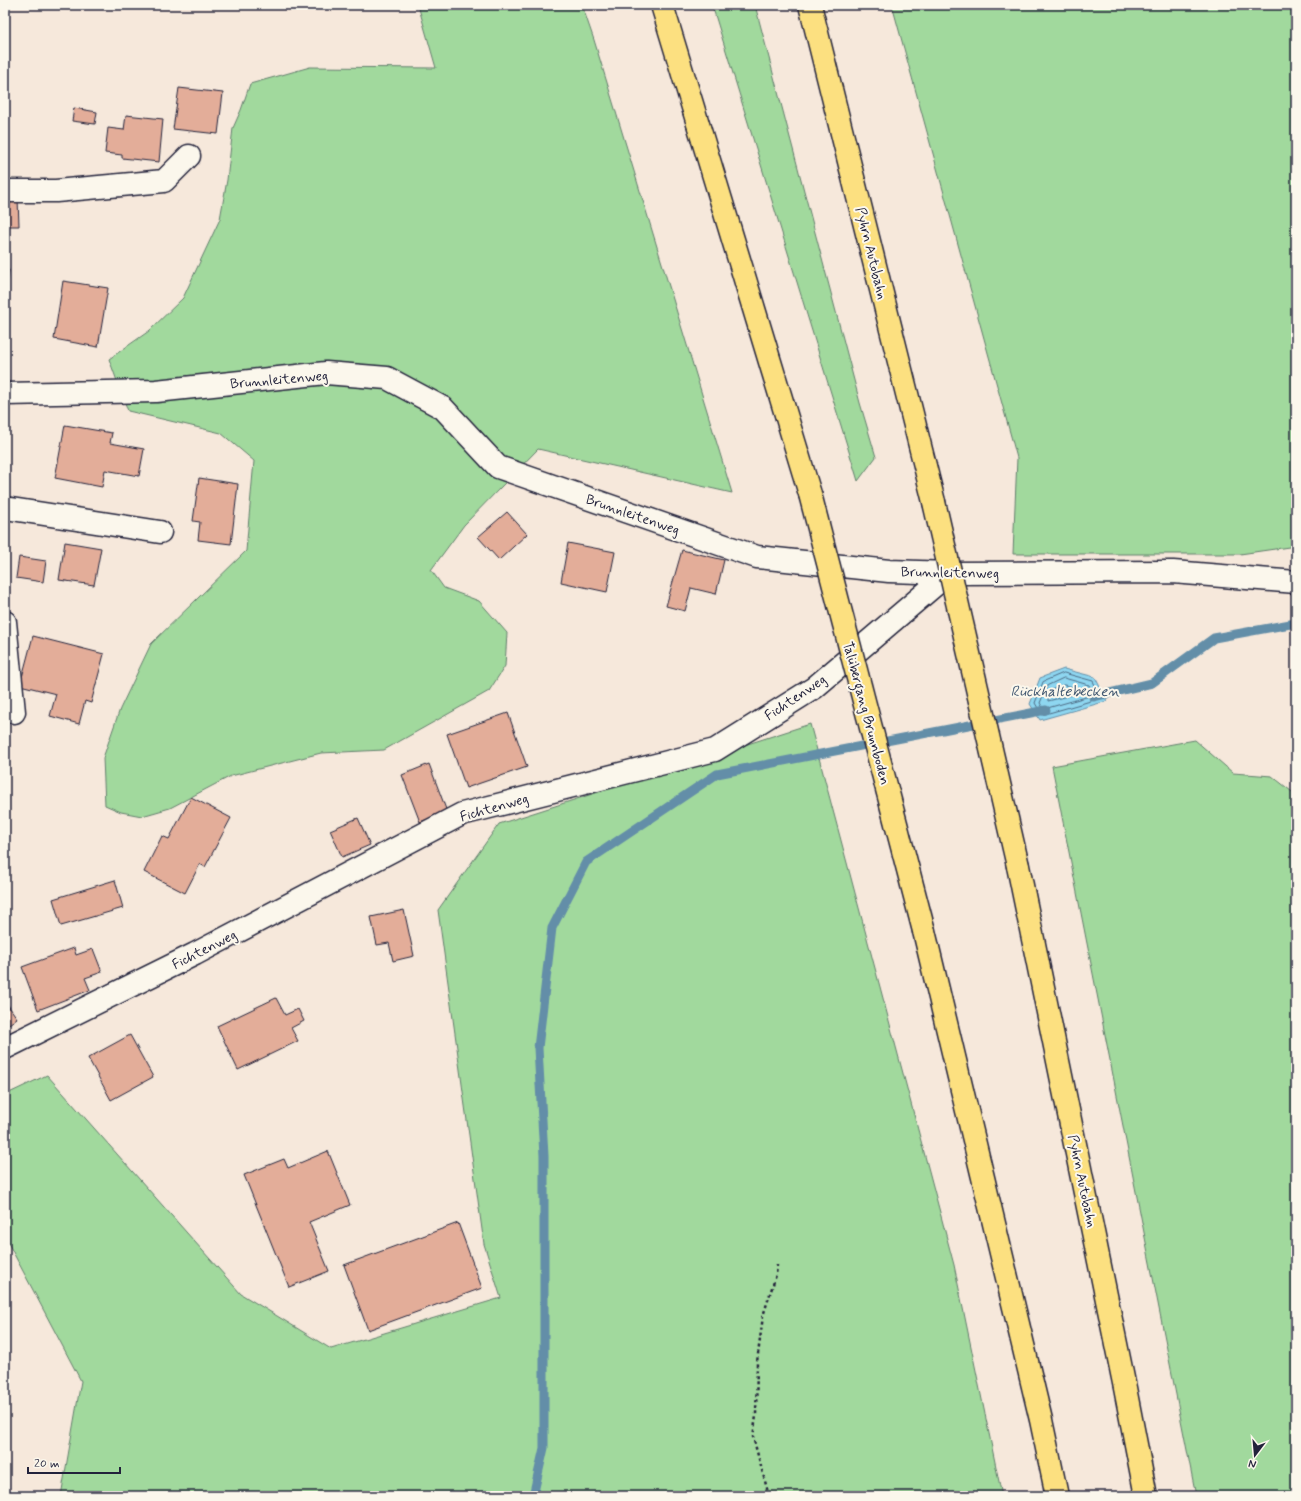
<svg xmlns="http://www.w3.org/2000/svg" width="1301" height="1501" viewBox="0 0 1301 1501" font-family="Mynerve,sans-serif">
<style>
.green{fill:#a1d99d;stroke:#627e6c}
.water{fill:#8ed6f0;stroke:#638ea8}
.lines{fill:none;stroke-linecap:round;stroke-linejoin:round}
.shore{stroke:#4d6a83;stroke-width:1}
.stream{stroke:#638ea8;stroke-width:9}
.building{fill:#e3ad99;stroke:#22223b}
.minor-casing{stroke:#22223b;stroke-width:25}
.highway-casing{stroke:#22223b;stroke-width:25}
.path{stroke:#22223b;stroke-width:2.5;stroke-dasharray:3 3;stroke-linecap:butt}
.minor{stroke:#fbf7ec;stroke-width:22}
.highway{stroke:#fce080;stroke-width:22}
.highway-bridge-casing{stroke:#22223b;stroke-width:25;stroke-linecap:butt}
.highway-bridge{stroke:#fce080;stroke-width:22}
.labels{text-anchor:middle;stroke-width:4;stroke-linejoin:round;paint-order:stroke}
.street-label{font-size:14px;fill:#22223b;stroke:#fbf7ec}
.water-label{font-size:15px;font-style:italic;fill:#425871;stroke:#fbf7ec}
</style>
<rect width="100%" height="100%" fill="#f6e8db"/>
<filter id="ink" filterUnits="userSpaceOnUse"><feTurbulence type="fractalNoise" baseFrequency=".025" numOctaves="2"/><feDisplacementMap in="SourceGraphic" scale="8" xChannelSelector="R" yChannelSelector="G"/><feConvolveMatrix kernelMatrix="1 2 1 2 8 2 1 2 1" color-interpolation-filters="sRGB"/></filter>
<g filter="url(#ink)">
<g class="green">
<path d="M418 5H582L594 40 732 493 538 449 464 525 431 570 444 588 479 601 507 633 505 666 489 691 384 750 321 753 231 776 170 808 142 816 121 812 105 805 103 758 120 709 151 644 246 551 254 461 221 433 128 411 109 359 149 331 183 298 220 219 227 180 233 128 241 110 250 84 310 67 436 68Z"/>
<path d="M712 5H755L860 403 876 457 858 481Z"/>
<path d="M892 5H1296V546L1240 554H1013L1017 458Z"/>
<path d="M810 724 954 1265 1002 1496H61L81 1381 5 1237V1095L47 1075 241 1294 331 1349 501 1298 484 1244 438 910 499 824Z"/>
<path d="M1195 740 1233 773 1272 776 1296 795V1496H1196L1052 766Z"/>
</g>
<path class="water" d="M1064 669 1095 677 1107 701 1040 720 1030 704 1040 678Z"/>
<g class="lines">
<g class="shore">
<path d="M1064 673 1093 681 1101 698 1042 715 1035 703 1043 682Z"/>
<path d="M1064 678 1089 685 1093 695 1044 709 1040 703 1047 686Z"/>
<path d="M1064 685 1082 689 1083 692 1048 701V699L1052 690Z"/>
</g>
<g class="stream">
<path d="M1093 697 1152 683 1214 638 1296 623"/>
<path d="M533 1496 544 1448V1156L538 1048 552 928 586 862 717 774 1046 710"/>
</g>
</g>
<g class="building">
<path d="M179 88 223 93 218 134 173 129Z"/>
<path d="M74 108 97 112 95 124 72 121Z"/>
<path d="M126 115 163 119 159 162 122 158V155L105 153 108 128 124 130Z"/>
<path d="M5 199H18L19 226H5Z"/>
<path d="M5 269 9 270 5 298Z"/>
<path d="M63 281 108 288 98 347 54 339Z"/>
<path d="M65 425 112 433 110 443 144 449 139 476 105 470 102 487 55 478Z"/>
<path d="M199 478 238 484 231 544 198 540 200 522 193 521Z"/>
<path d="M507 512 527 534 499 560 478 537Z"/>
<path d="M65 542 101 548 94 585 59 580Z"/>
<path d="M568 543 615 552 607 592 561 582Z"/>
<path d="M682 550 724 560 716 594 691 588 685 611 666 606Z"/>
<path d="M19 557 46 561 43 582 16 578Z"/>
<path d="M33 636 104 654 91 703 85 701 79 724 50 716 56 694 20 685Z"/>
<path d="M508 713 527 767 466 788 447 734Z"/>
<path d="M1295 721H1296V759Z"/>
<path d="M429 764 447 812 420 822 402 775Z"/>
<path d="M191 797 231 818 205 867 200 864 185 893 144 872 162 836 169 839Z"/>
<path d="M358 818 370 845 342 857 330 830Z"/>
<path d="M115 880 123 908 61 926 53 899Z"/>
<path d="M404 910 414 956 393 961 389 943 377 945 371 917Z"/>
<path d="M74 948 76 955 93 949 102 972 85 978 90 990 38 1010 22 967Z"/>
<path d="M276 998 285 1015 298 1009 304 1021 291 1028 298 1041 238 1070 217 1026Z"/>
<path d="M5 1001 17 1018 5 1027Z"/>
<path d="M130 1035 153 1077 111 1100 88 1058Z"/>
<path d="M328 1151 350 1205 309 1222 329 1271 289 1287 244 1175 284 1159 288 1168Z"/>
<path d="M458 1223 482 1288 368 1330 344 1265Z"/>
</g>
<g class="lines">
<defs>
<g id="minor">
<path d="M5 191H56L164 181 189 156"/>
<path d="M5 394 156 391 326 373 387 378 443 408 498 467 757 557 889 571 949 573 1173 572 1296 582"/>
<path d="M5 508 160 532"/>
<path d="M5 622 14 712"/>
<path d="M5 1048 195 954 462 814 715 750 814 688 949 573"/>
</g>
<g id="highway">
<path d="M662 5 810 494"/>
<path d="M810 5 934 502"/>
<path d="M1018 866 1125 1388 1146 1496"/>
<path d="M924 931 1041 1420 1057 1496"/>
</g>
</defs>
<use href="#minor" class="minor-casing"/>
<use href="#highway" class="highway-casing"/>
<path class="path" d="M769 1496 753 1437 756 1416 757 1362 763 1316 776 1275 777 1265"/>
<use href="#minor" class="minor"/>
<use href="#highway" class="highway"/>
<defs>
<g id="highway-bridge">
<path d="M810 494 924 931"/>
<path d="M934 502 1018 866"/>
</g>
</defs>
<use href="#highway-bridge" class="highway-bridge-casing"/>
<use href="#highway-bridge" class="highway-bridge"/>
</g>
</g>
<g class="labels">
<g class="street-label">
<text transform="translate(872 253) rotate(76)" y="5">Pyhrn Autobahn</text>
<text transform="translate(279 379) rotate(-5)" y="5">Brunnleitenweg</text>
<text transform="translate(633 514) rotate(19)" y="5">Brunnleitenweg</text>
<text transform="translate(950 572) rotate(1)" y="5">Brunnleitenweg</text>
<text transform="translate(795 697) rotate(-34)" y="5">Fichtenweg</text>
<text transform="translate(867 713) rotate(75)" y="5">Talübergang Brunnboden</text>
<text transform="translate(494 807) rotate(-16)" y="5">Fichtenweg</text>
<text transform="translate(204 949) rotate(-27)" y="5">Fichtenweg</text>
<text transform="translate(1083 1181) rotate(78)" y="5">Pyhrn Autobahn</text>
</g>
<g class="water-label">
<text x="1065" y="696">Rückhaltebecken</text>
</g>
</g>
<rect width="1301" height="1501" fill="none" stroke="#fbf7ec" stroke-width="20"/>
<rect x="10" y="10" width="1281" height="1481" fill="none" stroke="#22223b" stroke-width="1.5" filter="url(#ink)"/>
<g transform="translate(1255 1455) rotate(196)" stroke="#fbf7ec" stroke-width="3" paint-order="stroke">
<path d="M0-3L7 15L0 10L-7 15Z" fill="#22223b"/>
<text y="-6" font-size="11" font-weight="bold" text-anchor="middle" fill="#22223b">N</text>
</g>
<path d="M28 1467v6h92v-6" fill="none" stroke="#22223b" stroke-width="2"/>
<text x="34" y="1467" font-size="12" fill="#22223b" stroke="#fbf7ec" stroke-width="3" paint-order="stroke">20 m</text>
</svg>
